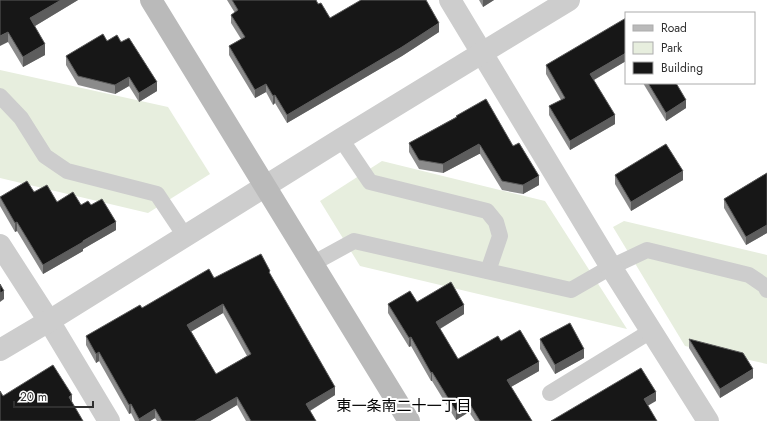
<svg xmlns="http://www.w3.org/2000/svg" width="767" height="421" viewBox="0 0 767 421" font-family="Jost,'Noto Sans JP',sans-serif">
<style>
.green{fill:#e7eede}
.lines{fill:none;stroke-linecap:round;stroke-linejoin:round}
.lane{stroke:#cdcdcd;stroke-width:16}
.street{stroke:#cdcdcd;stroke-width:22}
.secondary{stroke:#bababa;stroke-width:22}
.wall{fill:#8b8b8b;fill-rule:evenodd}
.shaded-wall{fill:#5d5d5d}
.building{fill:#171717;stroke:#5d5d5d;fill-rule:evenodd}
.labels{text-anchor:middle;stroke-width:4;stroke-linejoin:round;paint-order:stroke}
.neighbourhood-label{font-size:15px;fill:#000;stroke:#fff}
</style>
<rect width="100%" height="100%" fill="#fff"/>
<g class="green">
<path d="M0 70 168 107 210 174 148 213 0 178Z"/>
<path d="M382 161 545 201 627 329 360 266 320 201Z"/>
<path d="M624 221 767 255V364L685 346 613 227Z"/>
</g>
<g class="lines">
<g class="lane">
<path d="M0 96 21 118 45 156 67 171 157 194 185 236"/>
<path d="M341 139 370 182 487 211 496 222 500 236 488 271"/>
<path d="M312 264 354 241 571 290 611 267 647 250 749 275 765 286 767 290"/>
<path d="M550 393 651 331"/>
</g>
<g class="street">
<path d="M450 0 611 267 708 421"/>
<path d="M0 245 49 321 109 421"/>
<path d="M0 350 49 321 341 139 569 0"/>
</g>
<path class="secondary" d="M151 0 409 421"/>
</g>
<g class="wall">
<path d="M0 0H78L35 26 45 55 23 67 8 42Z"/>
<path d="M227 0H316L318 4 330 18 439 32 402 56 287 123 275 103 273 105 266 92 255 98 229 55V46L241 39 231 23V15L235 13Z"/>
<path d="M479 0H494L483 7Z"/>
<path d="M107 41 121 42 157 91 139 102 129 86 115 94 78 85 66 65V56Z"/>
<path d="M626 61 594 80 615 124 570 150 549 115V106L561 100 546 74V65Z"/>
<path d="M643 83H676L686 108 666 121Z"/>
<path d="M456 116 513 146 539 185 523 194 502 190 480 154H479L443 173 419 169 409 152V143L456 117Z"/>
<path d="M767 173V233L746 245 724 208V199Z"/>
<path d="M615 175 683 180 631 211 615 184Z"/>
<path d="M34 192 57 202 81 205H91L116 230 83 249V251L43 274 17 231 15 232 0 206V197Z"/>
<path d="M270 275 335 395 310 411 316 421H246L237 405 210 421H157L155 418 150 421H135L131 413 129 414 99 361 96 363 86 345V336L142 308 214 278ZM223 313 247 356 216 374 191 331Z"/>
<path d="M417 302 464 314 440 329 458 359 501 341 539 371 511 387 532 421H475L469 412 456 420 432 381H431L411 346 409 347 388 313V304Z"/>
<path d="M540 339 584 358 555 374 540 349Z"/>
<path d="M689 339 753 378 720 398 689 348Z"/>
</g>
<g class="shaded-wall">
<path d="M61 0H78L30 29V18Z"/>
<path d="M483 0H494L483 7Z"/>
<path d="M439 23V32L402 56 287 123V115Z"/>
<path d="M8 32V42L0 46V36Z"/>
<path d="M45 44V55L23 67V57Z"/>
<path d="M626 53V61L590 82V74Z"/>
<path d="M129 77V86L115 94V85Z"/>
<path d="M157 82V91L139 102V93Z"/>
<path d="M266 84V92L255 98V90Z"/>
<path d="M275 95V103L273 105V96Z"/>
<path d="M686 100V108L666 121V113Z"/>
<path d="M615 115V124L570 150V141Z"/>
<path d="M479 144V154L443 173V164Z"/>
<rect x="479" y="145" width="1" height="9"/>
<path d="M683 171V180L631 211V202Z"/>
<path d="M539 176V185L523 194V185Z"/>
<path d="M17 222V231L15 232V223Z"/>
<path d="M116 222V230L83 249V251L43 274V265Z"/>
<path d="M767 225V233L746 245V237Z"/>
<path d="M4 291V299L0 302V293Z"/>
<path d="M223 304V313L187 334V325Z"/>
<path d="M464 305V314L436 331V322Z"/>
<path d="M411 337V346L409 347V338Z"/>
<path d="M584 349V358L555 374V365Z"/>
<path d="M99 352V361L96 363V354Z"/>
<path d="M539 362V371L507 389V380Z"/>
<path d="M753 369V378L720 398V389Z"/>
<path d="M432 372V381H431V373Z"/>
<path d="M335 387V395L306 413V404Z"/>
<path d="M656 392V401L644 408V399Z"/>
<path d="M72 395V404L69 397Z"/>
<path d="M237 397V405L210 421H195Z"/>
<path d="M469 403V412L456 420V411Z"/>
<path d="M131 404V413L129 414V405Z"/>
<path d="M155 409V418L150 421H139V419Z"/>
</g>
<g class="building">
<path d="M0 0H61L30 18 45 44 23 57 8 32 0 36Z"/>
<path d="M232 0H316L318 4 321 3 330 18 361 0H426L439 23 402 47 287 115 275 95 273 96 266 84 255 90 229 46 245 37 231 15 238 10Z"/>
<path d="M626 18V53L590 74 615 115 570 141 549 106 565 98 546 65Z"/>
<path d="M103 34 107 41 117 35 121 42 129 38 157 82 139 93 129 77 115 85 78 76 66 56Z"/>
<path d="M648 83H676L686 100 666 113Z"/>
<path d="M486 99 513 146 519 143 539 176 523 185 502 181 480 145H479V144L443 164 419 160 409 143 457 117 456 116Z"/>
<path d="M666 144 683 171 631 202 615 175Z"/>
<path d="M767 173V225L746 237 724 199Z"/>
<path d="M27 181 34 192 47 185 57 202 73 192 81 205 88 201 91 205 102 199 116 222 83 241V242L43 265 17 222 15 223 0 197Z"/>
<path d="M261 254 270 271 269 272 335 387 306 404 316 421H251L237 397 195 421H162L155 409 139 419 131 404 129 405 99 352 96 354 86 336 140 305 142 308 209 269 214 278ZM223 304 251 354 216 374 187 325Z"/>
<path d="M451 282 464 305 436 322 458 359 498 336 501 341 520 330 539 362 507 380 532 421H480L469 403 456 411 432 372 431 373 411 337 409 338 388 304 410 291 417 302Z"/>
<path d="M0 284 4 291 0 293Z"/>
<path d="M570 323 584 349 555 365 540 339Z"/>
<path d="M689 339 743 353 753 369 720 389Z"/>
<path d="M53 365 72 395 69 397 83 421H0V391L3 396Z"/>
<path d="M641 368 656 392 644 399 657 421H551Z"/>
</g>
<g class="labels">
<g class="neighbourhood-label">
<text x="404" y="411">東一条南二十一丁目</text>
</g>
</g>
<rect x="625" y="12" width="130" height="72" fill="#ffffff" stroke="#acacac"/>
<rect x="633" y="25" width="20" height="6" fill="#bababa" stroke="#acacac"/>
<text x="661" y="32" font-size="12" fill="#303030">Road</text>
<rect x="633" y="42" width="20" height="12" fill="#e7eede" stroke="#acacac"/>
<text x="661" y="52" font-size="12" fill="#303030">Park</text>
<rect x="633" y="62" width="20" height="12" fill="#171717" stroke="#acacac"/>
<text x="661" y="72" font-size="12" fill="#303030">Building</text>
<path d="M14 401v6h79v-6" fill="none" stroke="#303030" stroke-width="2"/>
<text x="20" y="401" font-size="12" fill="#303030" stroke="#ffffff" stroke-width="3" paint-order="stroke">20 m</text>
</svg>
